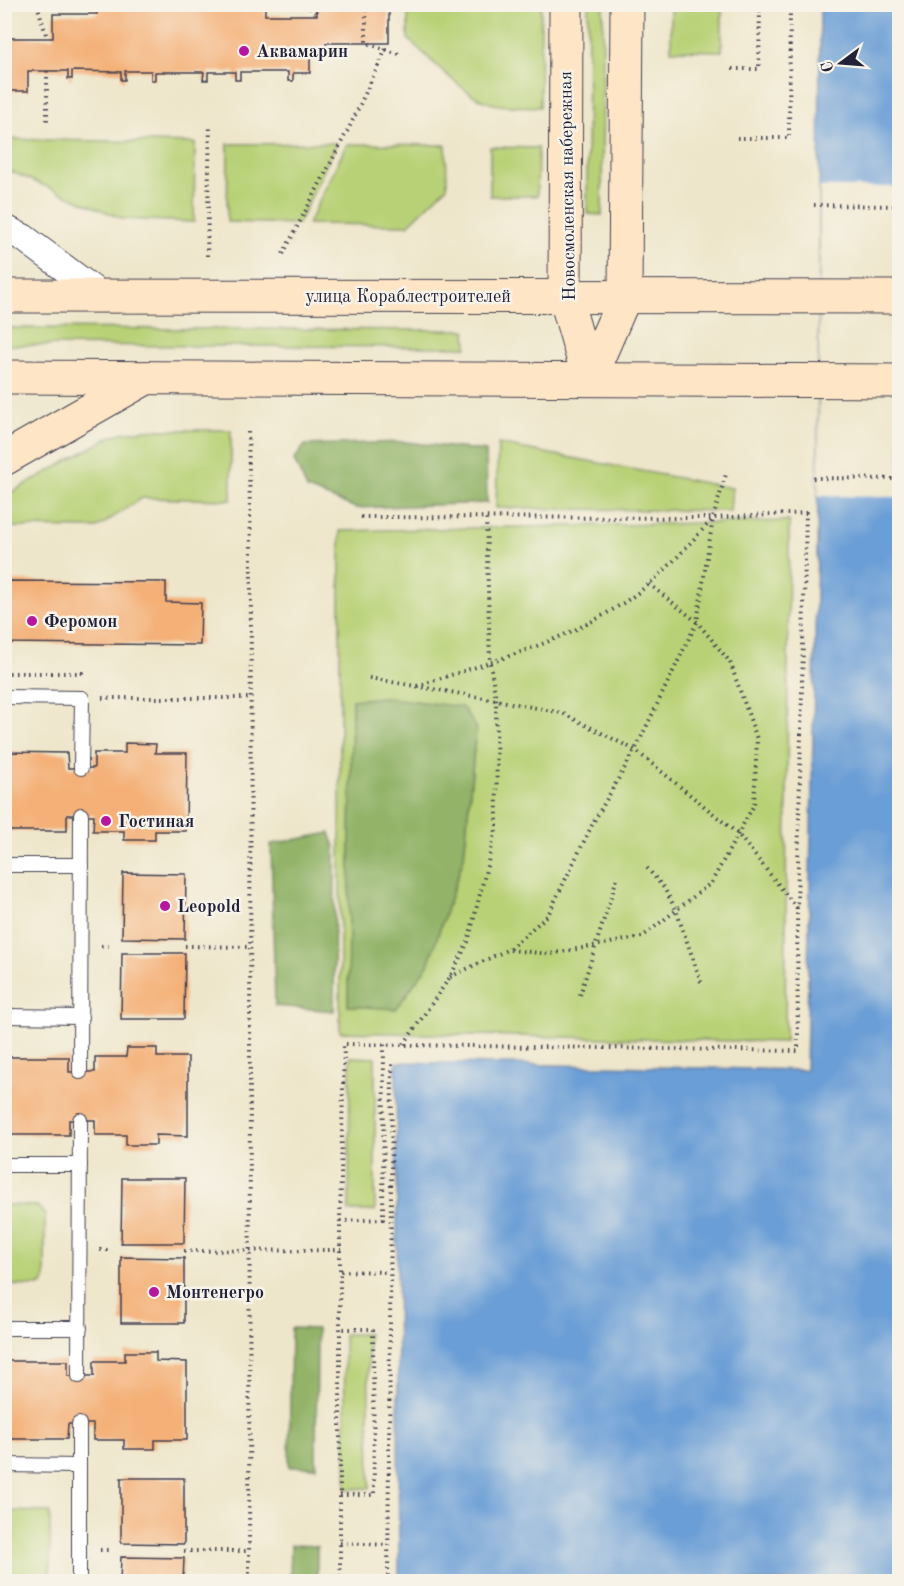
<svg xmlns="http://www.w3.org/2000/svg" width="904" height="1586" viewBox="0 0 904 1586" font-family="'Old Standard TT',serif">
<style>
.green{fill:#b8d176;stroke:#6d7a58;stroke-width:1.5;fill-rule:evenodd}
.forest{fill:#92b367;stroke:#5a6a51;stroke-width:1.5}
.water{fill:#6a9ed6;stroke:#466088;stroke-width:1.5}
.pier{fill:#eee6ca}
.building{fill:#f4b077}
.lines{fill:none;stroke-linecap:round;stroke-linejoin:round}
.lane-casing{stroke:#413f50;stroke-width:16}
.street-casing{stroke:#413f50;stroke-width:29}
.secondary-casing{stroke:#413f50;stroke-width:35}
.path{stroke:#413f50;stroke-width:4;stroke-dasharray:1.5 4.5;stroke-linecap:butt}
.lane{stroke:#fff;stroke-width:14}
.street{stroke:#fff;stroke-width:27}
.secondary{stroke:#fde5c5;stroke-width:33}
.poi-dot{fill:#b5179e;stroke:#f7f3e8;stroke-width:2}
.labels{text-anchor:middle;stroke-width:5;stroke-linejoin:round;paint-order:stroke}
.poi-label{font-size:18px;font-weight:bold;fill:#22223b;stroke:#f7f3e8;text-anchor:start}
.street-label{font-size:18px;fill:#22223b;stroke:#f7f3e8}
</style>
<rect width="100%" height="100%" fill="#f7f3e8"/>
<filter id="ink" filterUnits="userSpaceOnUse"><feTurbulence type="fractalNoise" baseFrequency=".0167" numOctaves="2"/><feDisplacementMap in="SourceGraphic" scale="12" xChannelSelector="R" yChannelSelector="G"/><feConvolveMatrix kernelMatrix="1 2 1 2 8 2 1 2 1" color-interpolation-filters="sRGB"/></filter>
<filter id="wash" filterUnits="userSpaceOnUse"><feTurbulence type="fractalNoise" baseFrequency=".008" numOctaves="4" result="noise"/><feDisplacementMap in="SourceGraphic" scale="24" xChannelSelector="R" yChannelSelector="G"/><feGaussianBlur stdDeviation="1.35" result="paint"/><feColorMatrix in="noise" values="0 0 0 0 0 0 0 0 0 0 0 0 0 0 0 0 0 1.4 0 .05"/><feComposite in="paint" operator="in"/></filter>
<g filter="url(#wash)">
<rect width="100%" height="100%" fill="#eee6ca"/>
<g class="green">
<path d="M408 5H541L540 107C522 106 502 108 484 101 460 91 429 57 408 39Z"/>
<path d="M588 5H603L602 215 587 214Z"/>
<path d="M671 5H722V51L671 50Z"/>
<path d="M5 139 195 143 194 222 123 219 5 169Z"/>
<path d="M337 143 298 224 227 222 228 144Z"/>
<path d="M347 144 446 145 447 187 408 225 308 224Z"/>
<path d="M490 147 538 148 537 196H490Z"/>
<path d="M5 328 466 330 467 347 5 345Z"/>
<path d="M146 430H231V500L142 498 97 528 5 527V496L110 437 121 433Z"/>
<path d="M498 444 732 488 730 511 496 508Z"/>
<path d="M789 521 785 1042 340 1032V531ZM352 700 476 727 464 857 428 964 396 1009 348 1005Z"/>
<path d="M350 1057 375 1058V1211H349Z"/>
<path d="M5 1205 37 1206 45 1215V1280L43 1284 39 1286 5 1285Z"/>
<path d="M344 1334H368L370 1488 346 1489Z"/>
<path d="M5 1511 50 1512V1581H5Z"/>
</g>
<g class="forest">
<path d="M405 442 486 451 487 503 356 508 307 489 294 460 305 445Z"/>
<path d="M383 697 462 707 476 727 464 857 428 965 396 1009 348 1006 352 700Z"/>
<path d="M330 833 335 847 334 1011 275 1006 271 844Z"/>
<path d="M291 1328 317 1329 316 1467H289Z"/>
<path d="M291 1545 317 1546V1581H290Z"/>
</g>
<path class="water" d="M820 5H899V1581H399L396 1062 806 1070 818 496Z"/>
<path class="pier" d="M820 187H899V497L818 496Z"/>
<g id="blocks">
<g class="building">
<path d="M97 4H265V15H317L316 4H389V43H326V50H310V73H293V81H288V72H240V80H235V72H208V80H203L204 72H155V80H151V71H125V80H121V72L72 71V79H68V71H28V91H4V38H53V14H97Z"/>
<path d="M4 581 166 582V602L201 603 200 645 4 643Z"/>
<path d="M125 743 156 744 155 753H187L186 831H155V840H124V831H93L94 815H67V831H4V752L67 753 68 768H94V753H125Z"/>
<path d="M123 873 186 874 185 939 122 938Z"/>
<path d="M122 953H185L184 1019H121Z"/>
<path d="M127 1048H157V1057H188V1136L156 1135V1145H126V1135H95V1120H69V1135H4V1057H69V1072H95V1057H126Z"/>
<path d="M122 1178H185L184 1243H121Z"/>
<path d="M121 1257 184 1258V1323H121Z"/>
<path d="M125 1352H156V1361L187 1362V1440H155V1449H124V1440H93V1424H68L67 1439H4V1361H68V1376H94V1361H125Z"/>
<path d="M121 1478H184V1544L121 1543Z"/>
<path d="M121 1557 184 1558 183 1582H120Z"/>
</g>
</g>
</g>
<g filter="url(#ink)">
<use href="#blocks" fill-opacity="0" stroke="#413f50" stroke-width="1.5"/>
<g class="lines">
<defs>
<g id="lane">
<path d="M4 697 82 698 81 768"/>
<path d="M4 865H81"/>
<path d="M4 1016 81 1017"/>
<path d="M80 1072 81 815"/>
<path d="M4 1165H80"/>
<path d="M4 1328H80"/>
<path d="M79 1376 80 1120"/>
<path d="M4 1465 79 1466"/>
<path d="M79 1582V1424"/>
</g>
<path id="street" d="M4 228 24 238 103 297"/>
<g id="secondary">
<path d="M566 4 565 296 589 379"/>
<path d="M4 296 900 297"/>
<path d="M4 377 900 381"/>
<path d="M589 379 625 296 627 4"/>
<path d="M4 459 146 378"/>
</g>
</defs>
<use href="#lane" class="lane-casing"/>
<use href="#street" class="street-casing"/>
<use href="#secondary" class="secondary-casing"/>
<g class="path">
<path d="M37 4 47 38"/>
<path d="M305 4 316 13"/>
<path d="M366 4V43L399 54"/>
<path d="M732 69H759L760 4"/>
<path d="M47 71V123"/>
<path d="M737 138H789L790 4"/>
<path d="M814 205 900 206"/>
<path d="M283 254 351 124 386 49"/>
<path d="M207 256 210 124"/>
<path d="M248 432 251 547 249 1582"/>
<path d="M813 478 900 479"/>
<path d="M9 673H82V677"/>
<path d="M369 678 496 700 562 713 635 750 737 833 797 908"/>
<path d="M417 686C495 660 584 638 649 584 672 565 692 540 713 519"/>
<path d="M102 698H251"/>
<path d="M647 868 664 888 676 910 701 982"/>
<path d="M101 946H112"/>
<path d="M185 946 250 947"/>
<path d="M510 950 550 954 642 937 711 883 754 805 757 739 730 662 697 622 649 584"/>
<path d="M450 977 509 949 548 915 593 823 635 750 697 622 713 518 726 474"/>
<path d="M580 995 617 878"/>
<path d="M404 1044 450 977 468 942 497 826 496 700 490 662 486 516"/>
<path d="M340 1221 383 1219 384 1044"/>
<path d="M100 1250H112"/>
<path d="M184 1251 341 1250"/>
<path d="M341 1271 389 1272"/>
<path d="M340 1495H374L373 1329H340"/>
<path d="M340 1543 388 1545"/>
<path d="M100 1550H111"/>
<path d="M184 1551H249"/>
<path d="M340 1582V1221L344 1044 798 1051 797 909 806 513 713 518 357 517"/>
<path d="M388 1582 392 1063"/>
</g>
<use href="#lane" class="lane"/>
<use href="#street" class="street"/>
<use href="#secondary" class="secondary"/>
</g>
</g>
<g class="poi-dot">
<circle cx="244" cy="51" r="6"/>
<circle cx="32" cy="621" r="6"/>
<circle cx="106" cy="821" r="6"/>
<circle cx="165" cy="906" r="6"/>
<circle cx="154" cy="1292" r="6"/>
</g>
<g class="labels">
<g class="poi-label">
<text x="256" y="57">Аквамарин</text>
<text x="44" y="627">Феромон</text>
<text x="118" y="827">Гостиная</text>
<text x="177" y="912">Leopold</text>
<text x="166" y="1298">Монтенегро</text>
</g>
<g class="street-label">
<text transform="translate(567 186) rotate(-91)" y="6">Новосмоленская набережная</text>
<text x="408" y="302">улица Кораблестроителей</text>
</g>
</g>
<rect width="904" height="1586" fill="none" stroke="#f7f3e8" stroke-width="24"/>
<g transform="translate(841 63) rotate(254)" stroke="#f7f3e8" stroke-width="4.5" paint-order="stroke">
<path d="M0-4.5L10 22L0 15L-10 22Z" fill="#22223b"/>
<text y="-9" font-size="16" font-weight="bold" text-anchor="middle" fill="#22223b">С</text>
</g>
</svg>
